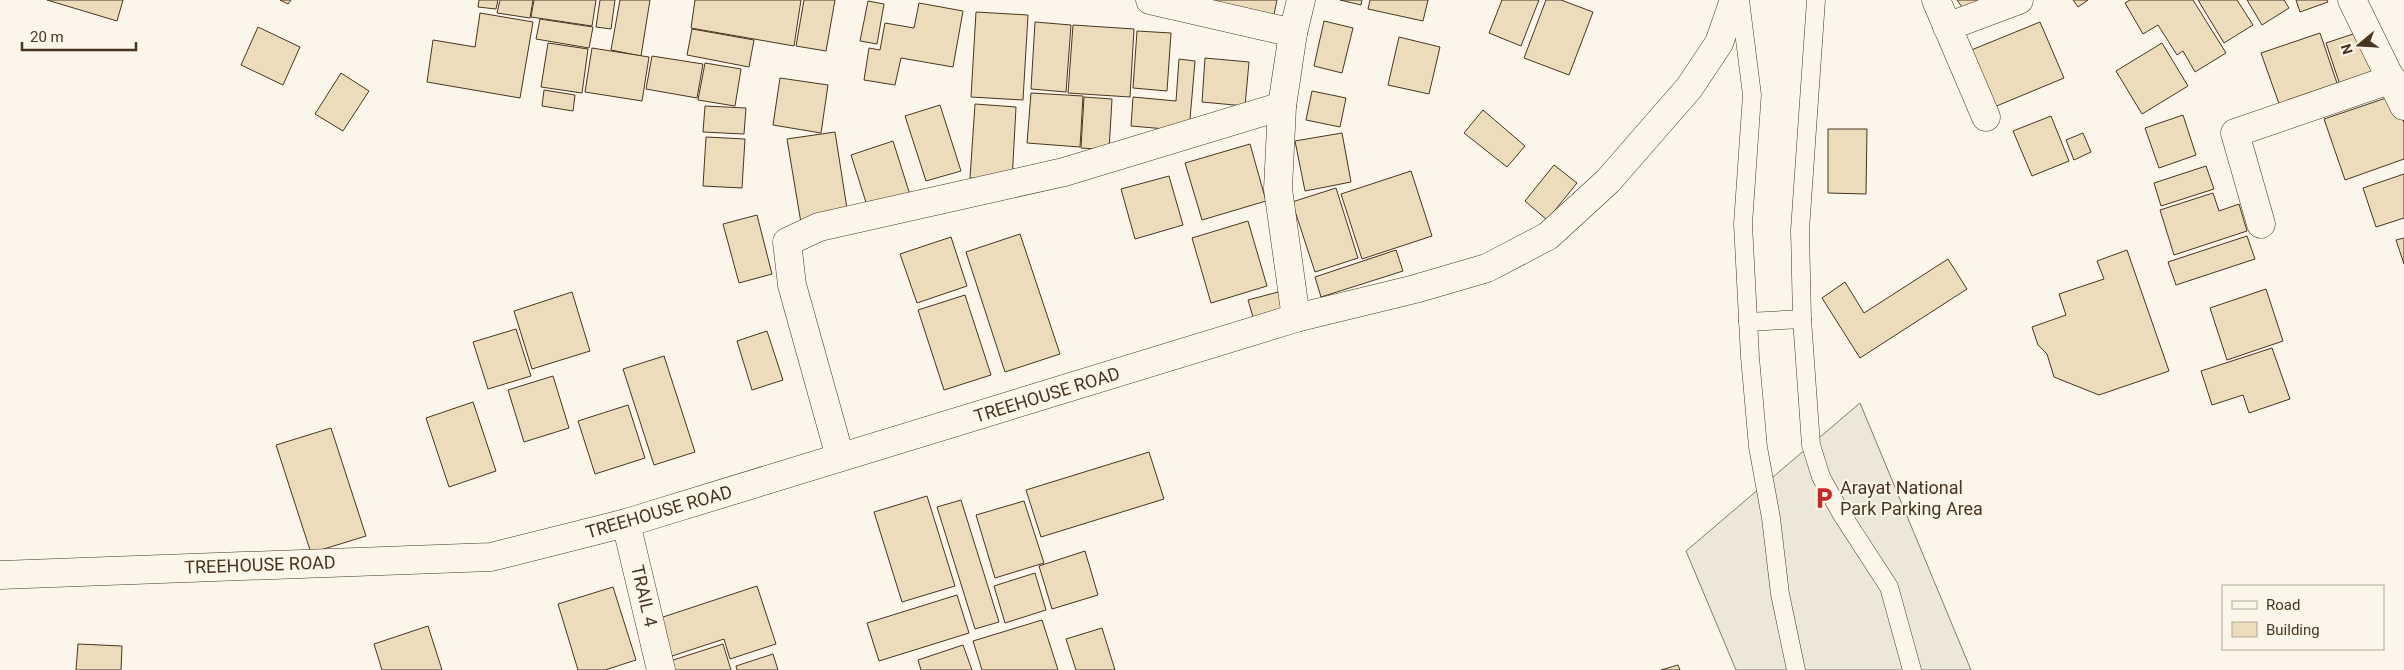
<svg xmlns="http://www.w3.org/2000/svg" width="2404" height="670" viewBox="0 0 2404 670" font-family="Roboto,sans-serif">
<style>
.parking{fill:#ede7d9;stroke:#887966}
.building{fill:#ecdcbc;stroke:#4a3520}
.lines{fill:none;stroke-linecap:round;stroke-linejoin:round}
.service-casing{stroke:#4a3520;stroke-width:19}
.minor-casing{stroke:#4a3520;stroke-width:29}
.tertiary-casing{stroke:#4a3520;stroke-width:29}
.service{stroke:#fbf6e9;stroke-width:18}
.minor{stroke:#fbf6e9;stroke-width:28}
.tertiary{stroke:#fbf6e9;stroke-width:28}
.labels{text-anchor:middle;stroke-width:4;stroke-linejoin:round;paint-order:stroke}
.street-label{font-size:18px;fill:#4a3520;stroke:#fbf6e9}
.poi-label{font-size:18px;fill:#4a3520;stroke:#fbf6e9;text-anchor:start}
</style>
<rect width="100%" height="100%" fill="#fbf6e9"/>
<path class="parking" d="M1860 403 1971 670H1736L1686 551Z"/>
<g class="building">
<path d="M47 0H123L117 21Z"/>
<path d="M280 0H291L288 4Z"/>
<path d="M479 0H498L496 9 478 7Z"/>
<path d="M500 0H533L530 18 497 13Z"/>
<path d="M534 0H596L592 26 531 17Z"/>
<path d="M600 0H615L611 29 596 27Z"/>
<path d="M620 0H650L641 56 611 50Z"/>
<path d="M695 0H801L794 46 691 28Z"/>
<path d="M804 0H835L826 51 796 46Z"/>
<path d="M1211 0H1277L1272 24 1209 10Z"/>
<path d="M1340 0H1362L1361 5Z"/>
<path d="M1370 0H1428L1423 21 1368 9Z"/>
<path d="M1502 0H1539L1521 46 1489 33Z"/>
<path d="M1546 0H1561L1593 12 1569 75 1524 58Z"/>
<path d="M1957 0H1993L1969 17Z"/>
<path d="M2073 0H2088L2078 7Z"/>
<path d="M2130 0H2193L2226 53 2195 72 2183 51 2177 55 2158 25 2143 34 2125 3Z"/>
<path d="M2198 0H2237L2253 25 2224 43Z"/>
<path d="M2247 0H2284L2289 8 2262 25Z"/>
<path d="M2296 0H2327L2328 2 2300 12Z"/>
<path d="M868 1 884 4 877 44 860 41Z"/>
<path d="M919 3 963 11 953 67 901 58 895 85 864 80 869 48 880 50 885 23 914 28Z"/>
<path d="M976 12 1028 15 1023 100 971 97Z"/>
<path d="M480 13 533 22 520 98 427 82 433 40 475 47Z"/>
<path d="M540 19 593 27 589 48 536 39Z"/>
<path d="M1324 21 1353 28 1342 73 1314 66Z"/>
<path d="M1035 22 1071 25 1066 92 1031 89Z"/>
<path d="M2040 22 2064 78 1987 110 1964 53Z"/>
<path d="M1073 25 1134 29 1130 97 1068 93Z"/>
<path d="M258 27 300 47 283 85 241 65Z"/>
<path d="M692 29 754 40 749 67 687 55Z"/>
<path d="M2365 30 2380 74 2341 88 2326 43Z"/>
<path d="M1137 31 1171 33 1167 91 1133 88Z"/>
<path d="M2320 33 2341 95 2283 115 2261 53Z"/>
<path d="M1399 37 1440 47 1429 94 1388 85Z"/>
<path d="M548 43 588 49 582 93 541 87Z"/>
<path d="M2162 43 2188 86 2142 114 2116 71Z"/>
<path d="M592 48 649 57 642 101 585 92Z"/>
<path d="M652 56 703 64 697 98 646 89Z"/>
<path d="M1205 58 1249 62 1245 106 1202 102Z"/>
<path d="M1179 59 1195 61 1189 131 1131 126 1133 97 1176 101Z"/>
<path d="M705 63 741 69 735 106 698 100Z"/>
<path d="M341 73 369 91 343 131 315 114Z"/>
<path d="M780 78 828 85 821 133 773 125Z"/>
<path d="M544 90 575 95 573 111 542 106Z"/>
<path d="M1312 91 1346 98 1340 127 1306 120Z"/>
<path d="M1031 93 1083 96 1080 147 1027 143Z"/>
<path d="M2395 95 2404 123V159L2345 180 2324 119Z"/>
<path d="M1084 97 1112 99 1109 150 1081 148Z"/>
<path d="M975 104 1016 107 1012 181 970 178Z"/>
<path d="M940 105 961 171 926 181 905 116Z"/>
<path d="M705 106 746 108 744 134 703 132Z"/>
<path d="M1483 110 1525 146 1507 167 1464 133Z"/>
<path d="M2183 115 2196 155 2159 168 2145 128Z"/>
<path d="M2051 116 2069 161 2032 176 2013 131Z"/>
<path d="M1828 129H1867L1866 194 1828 193Z"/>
<path d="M835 132 848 215 801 223 787 139Z"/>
<path d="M1342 133 1351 182 1305 191 1295 141Z"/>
<path d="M2083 133 2091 152 2074 160 2066 140Z"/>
<path d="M706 137 745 139 742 188 703 186Z"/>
<path d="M893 141 911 198 869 212 851 155Z"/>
<path d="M1250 144 1266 201 1202 220 1185 163Z"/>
<path d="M1554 165 1577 183 1547 220 1525 201Z"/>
<path d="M2206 166 2214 189 2161 206 2154 183Z"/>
<path d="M1411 171 1432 236 1362 259 1341 194Z"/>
<path d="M2404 174V218L2376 227 2363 188Z"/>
<path d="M1169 176 1183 225 1135 239 1121 189Z"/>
<path d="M1336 188 1358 258 1315 272 1292 202Z"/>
<path d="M2213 193 2219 211 2239 204 2247 231 2174 255 2160 210Z"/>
<path d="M757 215 772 274 739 283 723 224Z"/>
<path d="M1248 221 1267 286 1211 303 1192 238Z"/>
<path d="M1020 234 1060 354 1005 372 966 252Z"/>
<path d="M2247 236 2255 259 2176 285 2168 262Z"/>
<path d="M951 237 967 286 917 303 900 254Z"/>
<path d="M2404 238V264L2396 240Z"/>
<path d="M1396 250 1403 271 1321 297 1315 277Z"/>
<path d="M2127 250 2169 371 2099 395 2054 377 2047 354 2038 345 2032 327 2066 315 2059 294 2104 279 2097 261Z"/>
<path d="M1948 259 1967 289 1860 358 1822 298 1845 282 1864 313Z"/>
<path d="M2266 289 2283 341 2227 360 2210 308Z"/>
<path d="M572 292 590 351 532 369 514 311Z"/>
<path d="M1278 292 1286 318 1256 327 1248 300Z"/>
<path d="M965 295 991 375 944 390 918 310Z"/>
<path d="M516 329 531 376 488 389 473 342Z"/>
<path d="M767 331 783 380 752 390 737 341Z"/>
<path d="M2272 348 2290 399 2249 413 2243 395 2212 405 2201 371Z"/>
<path d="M664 356 695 452 654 465 623 369Z"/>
<path d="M553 376 569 428 524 442 508 390Z"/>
<path d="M473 402 496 471 449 487 426 418Z"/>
<path d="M628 405 645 458 595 474 578 421Z"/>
<path d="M331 428 366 536 311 553 276 445Z"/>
<path d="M1149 452 1164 499 1041 537 1026 490Z"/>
<path d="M927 496 955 586 902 602 874 512Z"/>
<path d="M961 500 999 622 975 629 937 507Z"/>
<path d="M1024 501 1044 563 995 578 976 515Z"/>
<path d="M1085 551 1098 595 1052 609 1039 566Z"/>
<path d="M1035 573 1046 610 1005 623 994 586Z"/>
<path d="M757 586 776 644 730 659 724 639 666 658 654 620Z"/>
<path d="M613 587 636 660 605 670H578L558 604Z"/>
<path d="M957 595 969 633 879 661 867 623Z"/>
<path d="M1042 620 1058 670H982L973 641Z"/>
<path d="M428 626 442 670H382L374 644Z"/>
<path d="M1102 628 1115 670H1076L1066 639Z"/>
<path d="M78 644 122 646 121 670H76Z"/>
<path d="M723 644 731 670H670L667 662Z"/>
<path d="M963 645 972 670H921L918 660Z"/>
<path d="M773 654 778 670H737L736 666Z"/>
<path d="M1678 665 1680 670H1661Z"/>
</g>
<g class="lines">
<defs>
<g id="service">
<path d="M1740 0 1752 95 1743 224 1750 357 1758 447 1771 518 1780 594 1796 670"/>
<path d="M1816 0 1800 230 1802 319 1811 445 1821 477 1841 513 1889 587 1912 670"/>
<path d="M1748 322 1802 319"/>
</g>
<g id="minor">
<path d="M1150 0 1293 33"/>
<path d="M1936 0 1986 117"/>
<path d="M2352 0 2404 106"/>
<path d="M1947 27 2019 0"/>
<path d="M2261 224 2235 133 2392 79"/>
<path d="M1296 318 1278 189 1282 106 1293 33 1301 0"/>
<path d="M840 457 792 285 787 242 819 227 1064 172 1282 106"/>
<path d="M626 523 661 670"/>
</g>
<path id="tertiary" d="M0 575 491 557 626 523 1296 318 1415 289 1487 268 1548 236 1608 181 1689 88 1719 43 1734 0"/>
</defs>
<use href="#service" class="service-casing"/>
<use href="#minor" class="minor-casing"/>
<use href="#tertiary" class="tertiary-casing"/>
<use href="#service" class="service"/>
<use href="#minor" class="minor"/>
<use href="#tertiary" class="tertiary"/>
</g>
<defs>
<symbol id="parking-bare" viewBox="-9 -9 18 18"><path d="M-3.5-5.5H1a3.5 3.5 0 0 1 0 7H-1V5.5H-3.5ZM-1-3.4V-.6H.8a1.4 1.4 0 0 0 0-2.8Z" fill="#c62828" stroke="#fbf6e9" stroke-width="2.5" paint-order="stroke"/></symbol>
</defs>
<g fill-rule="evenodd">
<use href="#parking-bare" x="1808" y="482" width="32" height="32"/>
</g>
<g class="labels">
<g class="street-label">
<text transform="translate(1047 395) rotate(-17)" y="6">TREEHOUSE ROAD</text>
<text transform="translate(659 512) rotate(-16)" y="6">TREEHOUSE ROAD</text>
<text transform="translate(260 565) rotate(-2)" y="6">TREEHOUSE ROAD</text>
<text transform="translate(644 596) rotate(77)" y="6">TRAIL 4</text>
</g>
<g class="poi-label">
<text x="1840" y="494">Arayat National<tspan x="1840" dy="21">Park Parking Area</tspan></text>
</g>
</g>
<rect x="2222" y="585" width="162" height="65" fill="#fbf6e9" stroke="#b4a999"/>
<rect x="2232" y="601" width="25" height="8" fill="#fbf6e9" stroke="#b4a999"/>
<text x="2266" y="610" font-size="15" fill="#4a3520">Road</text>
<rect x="2232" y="622" width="25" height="15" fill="#ecdcbc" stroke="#b4a999"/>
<text x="2266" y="635" font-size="15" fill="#4a3520">Building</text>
<g transform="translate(2359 45) rotate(252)" stroke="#fbf6e9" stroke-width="4" paint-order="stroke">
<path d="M0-4L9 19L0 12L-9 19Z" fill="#4a3520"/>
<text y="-8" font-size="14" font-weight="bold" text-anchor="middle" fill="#4a3520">N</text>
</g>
<path d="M22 42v8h114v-8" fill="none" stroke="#4a3520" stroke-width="2.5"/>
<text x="30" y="42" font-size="15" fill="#4a3520" stroke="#fbf6e9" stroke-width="4" paint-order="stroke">20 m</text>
</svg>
